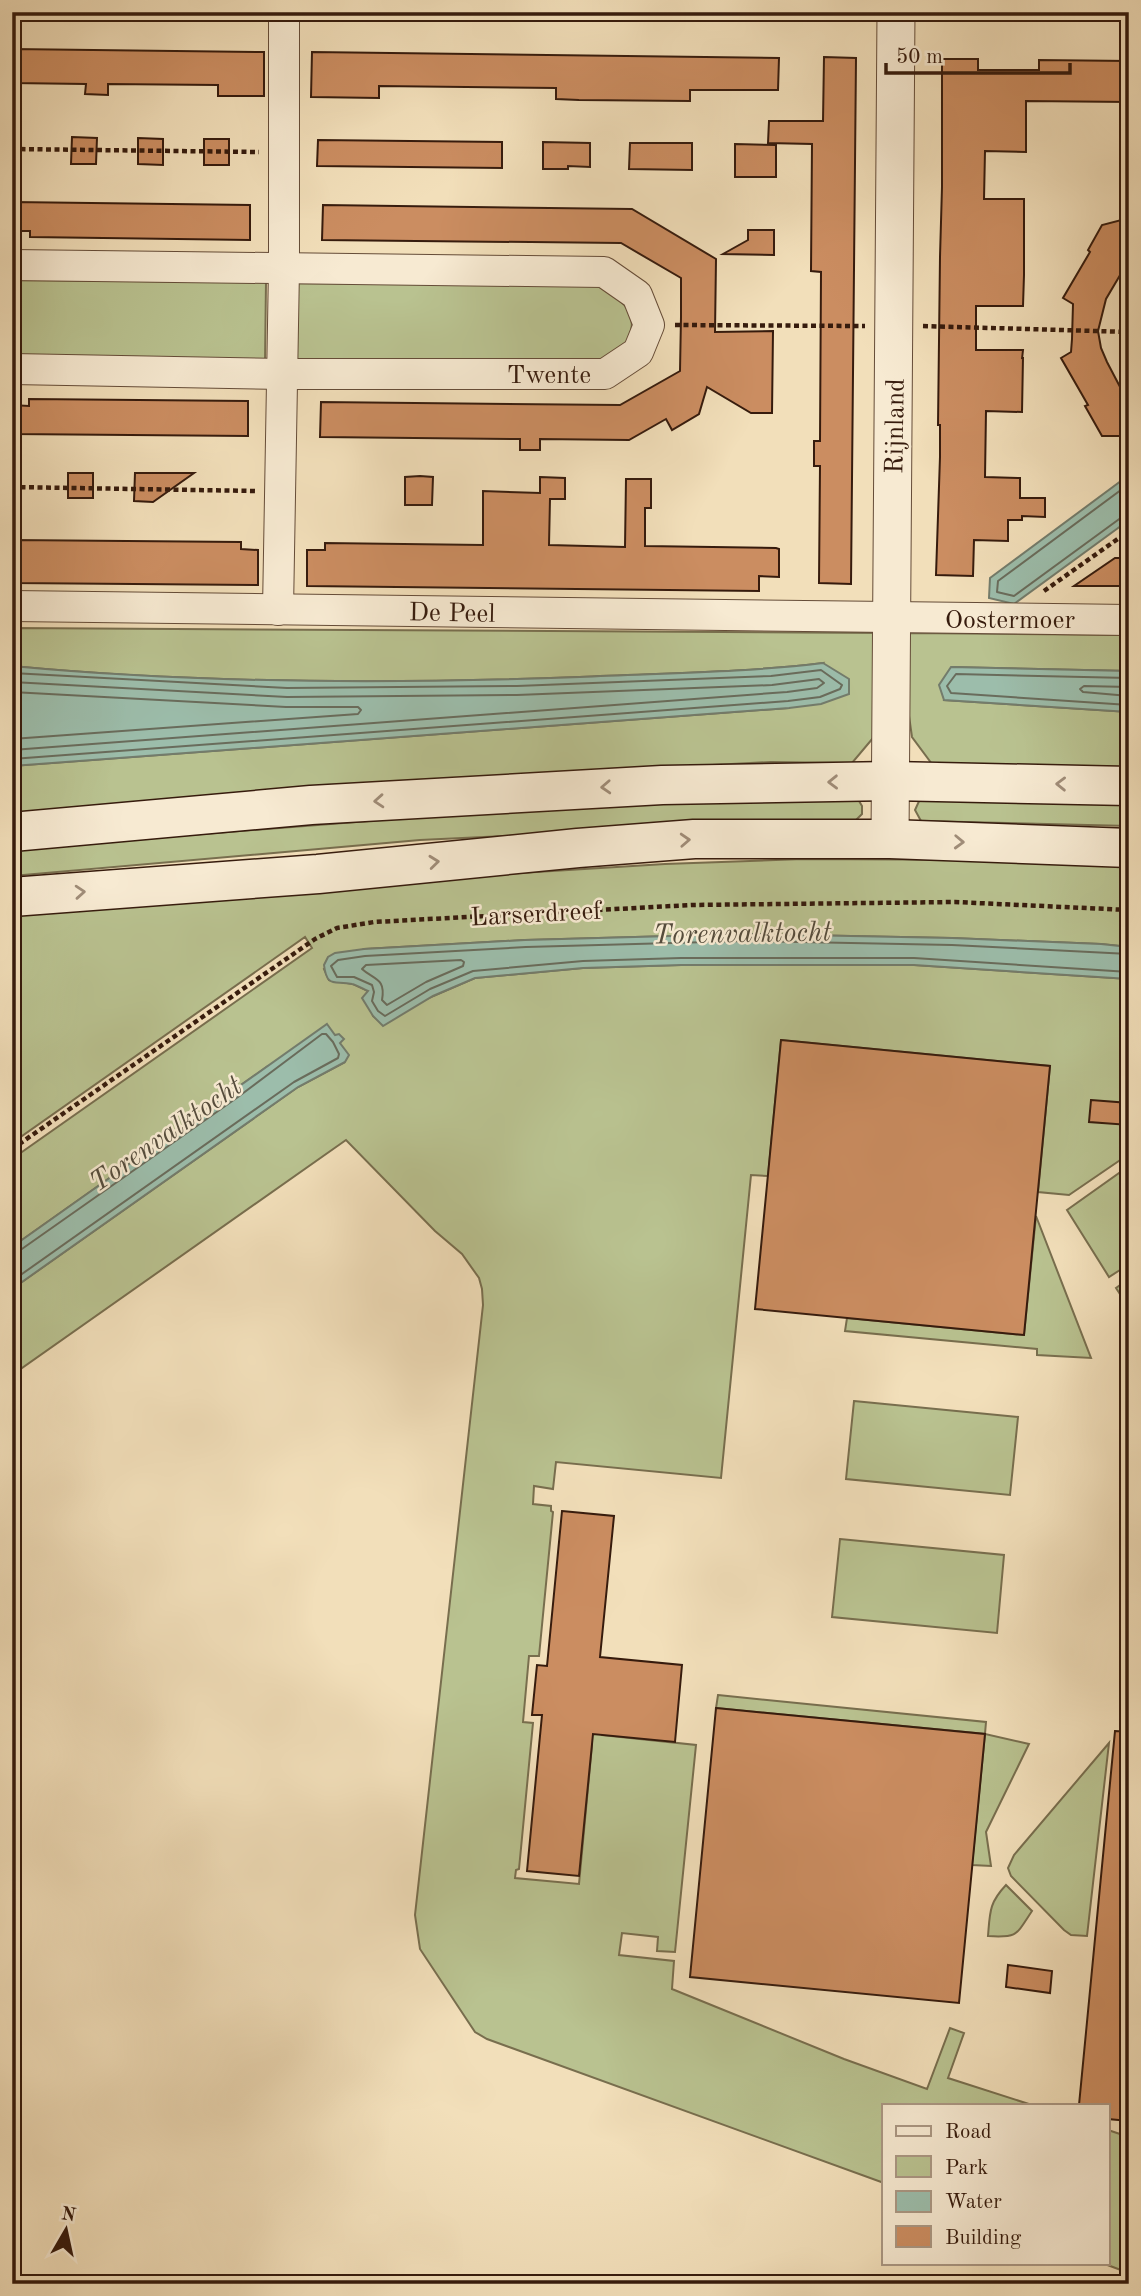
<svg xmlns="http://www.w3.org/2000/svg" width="1141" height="2296" viewBox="0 0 1141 2296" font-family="'Old Standard TT',serif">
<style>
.green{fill:#b9c290;stroke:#786e4e;stroke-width:2}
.water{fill:#9cbdab;stroke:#737c6c;stroke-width:2}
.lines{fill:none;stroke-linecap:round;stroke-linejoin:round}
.shore{stroke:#696c5c;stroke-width:2}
.building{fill:#cb8d61;stroke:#361b0d;stroke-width:2}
.minor-casing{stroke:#654c38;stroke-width:32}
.tertiary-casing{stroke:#654c38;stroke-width:39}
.secondary-casing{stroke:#361b0d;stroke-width:41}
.path{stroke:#361b0d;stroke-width:4.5;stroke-dasharray:5 3.5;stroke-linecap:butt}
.minor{stroke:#f7ead2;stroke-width:30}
.tertiary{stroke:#f7ead2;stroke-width:37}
.secondary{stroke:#f7ead2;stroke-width:38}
.oneway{stroke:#a08d79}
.labels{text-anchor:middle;stroke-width:5;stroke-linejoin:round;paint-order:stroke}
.street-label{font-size:26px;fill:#361b0d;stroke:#f7ead2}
.water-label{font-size:28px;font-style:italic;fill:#554c3c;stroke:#f7ead2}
</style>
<rect width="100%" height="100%" fill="#f2dfba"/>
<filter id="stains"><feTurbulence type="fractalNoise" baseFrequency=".00286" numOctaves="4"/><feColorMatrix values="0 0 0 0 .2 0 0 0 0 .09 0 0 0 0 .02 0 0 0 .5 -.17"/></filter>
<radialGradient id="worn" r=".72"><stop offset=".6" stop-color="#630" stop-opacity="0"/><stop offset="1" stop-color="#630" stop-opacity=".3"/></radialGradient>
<g class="green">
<path d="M12 280 266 282 265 363 12 359Z"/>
<path d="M295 283 598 285C617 296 640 311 629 338 626 346 617 354 612 361L294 363Z"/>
<path d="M12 628 881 633 873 738 852 763 771 762 654 768 12 823V766L789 708 823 663C742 673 661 673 579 677 391 684 200 684 12 666Z"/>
<path d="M909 633 1129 635V671L952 667 944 700 1129 712V767L932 764 912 737 908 709Z"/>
<path d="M920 799 1129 802V826L921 821 915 810Z"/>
<path d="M699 800 859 801 862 806V814L853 823 794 822 420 840 12 876V849L471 813Z"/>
<path d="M1129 857V947L1101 944 952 938 745 934 525 940 364 949 324 969 329 980 353 984 368 991 373 1016 378 1020 475 978 583 968 681 965H914L1129 979V1154L1069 1195 1038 1192 1050 1066 781 1040 768 1176 751 1175 721 1478 556 1462 553 1489 534 1486 533 1504 551 1506V1511L553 1512 539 1656H529L523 1722 533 1723 519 1869 516 1870 515 1878 579 1884 592 1745 588 1721 602 1735 696 1745 675 1952 657 1951 658 1937 622 1933 619 1955 674 1961 672 1989 844 2059 927 2089 950 2028 964 2033 948 2078 1032 2105H884V2183L487 2039 475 2032 420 1949 415 1915 483 1305 482 1289 479 1278 462 1254 435 1231 346 1140 12 1375V1289L298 1087 345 1062 268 1066 12 1247V1159L312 948 305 937 12 1143V908L307 886 665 864 803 859 992 860Z"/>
<path d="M1129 1166V1308L1116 1288 1127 1280 1120 1270 1109 1277 1067 1210Z"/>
<path d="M1036 1216 1091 1358 1037 1355V1349L845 1331 847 1318 1024 1335Z"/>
<path d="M854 1401 1018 1417 1010 1495 846 1479Z"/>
<path d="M840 1539 1004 1555 997 1633 832 1617Z"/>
<path d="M718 1695 986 1722 985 1734 1029 1744 986 1832 991 1866 972 1865 985 1734 716 1708Z"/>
<path d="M1109 1743 1087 1936 1071 1935 1064 1930 1011 1876 1008 1868 1014 1855Z"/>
<path d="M1006 1885 1032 1911C1016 1935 1018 1938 988 1936 990 1912 989 1903 1006 1885Z"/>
<path d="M1108 2130 1129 2137V2273L1102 2263H1108Z"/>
</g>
<g class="water">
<path d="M1129 475V520L1014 604 989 598 990 578Z"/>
<path d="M823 663 849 679V694L821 704 789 708 12 766V666C200 684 391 684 580 677 661 673 742 673 823 663Z"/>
<path d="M951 667 1129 671V712L944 700 939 685Z"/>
<path d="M745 934 952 938 1101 944 1129 947V979L914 965H681L583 968 475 978 433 996 383 1026 373 1016 362 998 368 991C363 989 357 985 352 984 335 980 327 989 324 965L328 957 335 953 364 949 525 940Z"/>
<path d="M327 1024 335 1035 339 1034 344 1039 340 1043 349 1055 345 1062 298 1087 12 1289V1247Z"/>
</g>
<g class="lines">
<g class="shore">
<path d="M1129 484 998 581 997 592 1014 596 1122 517 1129 515"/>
<path d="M12 673 287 688 517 686 771 676 821 670 842 685 840 689 820 697 788 701 12 759"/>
<path d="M1129 678 956 674 947 686 951 693 1129 705"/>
<path d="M12 682 287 697 517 695 772 685 819 679 824 683 817 688 787 692 12 750"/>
<path d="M1129 687 1084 686 1080 689 1083 692 1129 696"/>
<path d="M12 692 286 707H358L361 710 358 714 12 739"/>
<path d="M1129 954 952 945 745 941 526 947 365 956 338 960 331 966 337 977H354L372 985 374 992 372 1001 378 1011 385 1016 430 989 473 971 583 961 681 958H914L1129 972"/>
<path d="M461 960 464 962 463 966 426 982 387 1005 382 1000C386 978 374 980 362 969L366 965Z"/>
<path d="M12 1252 19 1251 238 1097 322 1034H326L333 1042 339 1054 338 1058 294 1082 12 1281"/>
</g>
</g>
<g class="building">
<path d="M12 49 264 52V96H218V85L108 84V95L85 94 86 84 12 83Z"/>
<path d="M312 52 779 58 778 90H690V101L579 100 556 99V88L379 86V98L311 97Z"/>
<path d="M824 57 856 58 851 584 819 583 820 466H814V441H820L821 272 811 271 812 144 768 143 769 121H823Z"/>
<path d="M942 59H978V70H1039V60L1129 61V102L1026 101V152L985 151 984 199H1024V275L1023 306H976V350H1023L1022 359 1023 357 1022 412 986 411 985 477 1020 478V498H1045V517L1022 516V520H1008V541L974 540 973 576 936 575 940 457V425H938L940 257 942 187Z"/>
<path d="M72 137 97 138 96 164H71Z"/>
<path d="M138 138 163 139V165L138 164Z"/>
<rect x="204" y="139" width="25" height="26"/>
<path d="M318 140 502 142V168L317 166Z"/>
<path d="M543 142 590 143V167L568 166V169H543Z"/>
<path d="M630 143H692V170L629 169Z"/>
<path d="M735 144 776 145V177H735Z"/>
<path d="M12 202 250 205V240L30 237V231H12Z"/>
<path d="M323 205 632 209 716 259 715 332 773 331 772 413H751L707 387 699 414 672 430 666 419 629 440 540 439V450H520V439L320 437 321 402 620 405 680 371 681 317V278L621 243 322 240Z"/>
<path d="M1129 218V260L1106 299 1098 331 1101 348 1107 362 1129 404V436H1102L1085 406 1088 405 1061 358 1071 352 1072 339 1073 304 1063 298 1090 252 1088 250 1102 225Z"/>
<path d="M748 230H774V255L723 254 748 240Z"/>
<path d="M29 399 248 401V436L12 434V405L29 406Z"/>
<rect x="68" y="473" width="25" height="25"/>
<path d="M135 473H194L153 502 134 501Z"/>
<path d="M420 476 433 477 432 505H405V477Z"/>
<path d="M540 477 565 478V499H550L549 545 625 547 626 479H651V508H645V546L776 548 779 549V577L759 576V591L307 586V550H325V543L483 545V491L540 493Z"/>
<path d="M12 540 241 542V549L258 550V585L12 583Z"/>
<path d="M1115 558H1129V586H1074Z"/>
<path d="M781 1040 1050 1066 1024 1335 755 1309Z"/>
<path d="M1091 1100 1129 1103V1125L1089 1122Z"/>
<path d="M562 1511 614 1516 600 1657 682 1665 675 1742 593 1734 579 1876 527 1871 542 1715H532L537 1665 547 1666Z"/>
<path d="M716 1708 985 1734 959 2003 690 1977Z"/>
<path d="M1115 1731 1129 1732V2121L1108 2119V2105H1079Z"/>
<path d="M1008 1965 1052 1971 1050 1993 1006 1987Z"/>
</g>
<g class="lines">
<defs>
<g id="minor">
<path d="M12 265 604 272 637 295 649 325 638 352 605 374H283L12 369"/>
<path d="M12 606 1129 620"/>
<path d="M278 610 284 268V12"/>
</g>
<path id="tertiary" d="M890 839C891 564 896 288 896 12"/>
<g id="secondary">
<path d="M12 832 311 805 662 785 891 781 1129 786"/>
<path d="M12 897 318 874 578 848 694 839H890L1129 848"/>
</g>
</defs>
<use href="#minor" class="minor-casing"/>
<use href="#tertiary" class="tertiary-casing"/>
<use href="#secondary" class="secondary-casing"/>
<g class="path">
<path d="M12 149 259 152"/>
<path d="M675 325 865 326"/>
<path d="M923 326 1129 332"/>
<path d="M12 487 257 491"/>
<path d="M1044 591 1129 531"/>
<path d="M12 1149 315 939 337 928 374 922 691 905 955 902 1129 910"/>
</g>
<use href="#minor" class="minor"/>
<use href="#tertiary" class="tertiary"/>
<use href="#secondary" class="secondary"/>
</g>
<defs><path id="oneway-chevron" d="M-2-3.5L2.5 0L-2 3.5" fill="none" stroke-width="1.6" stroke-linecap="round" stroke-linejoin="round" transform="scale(1.75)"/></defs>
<g class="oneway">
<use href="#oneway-chevron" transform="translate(833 782) rotate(179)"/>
<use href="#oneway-chevron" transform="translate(1061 784) rotate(-179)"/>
<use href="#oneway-chevron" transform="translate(606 787) rotate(177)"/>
<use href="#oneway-chevron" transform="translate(379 801) rotate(176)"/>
<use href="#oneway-chevron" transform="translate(685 840) rotate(-3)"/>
<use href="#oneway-chevron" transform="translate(959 842) rotate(2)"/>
<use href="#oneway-chevron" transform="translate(434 862) rotate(-6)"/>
<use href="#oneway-chevron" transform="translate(80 892) rotate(-4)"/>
</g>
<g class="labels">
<g class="street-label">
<text x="549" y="383">Twente</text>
<text transform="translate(894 426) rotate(-89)" y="9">Rijnland</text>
<text transform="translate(452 612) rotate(1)" y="9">De Peel</text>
<text x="1010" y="628">Oostermoer</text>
<text transform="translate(536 913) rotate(-3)" y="9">Larserdreef</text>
</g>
<g class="water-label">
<text transform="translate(742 932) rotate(-1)" y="10">Torenvalktocht</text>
<text transform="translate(165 1133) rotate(-35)" y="10">Torenvalktocht</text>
</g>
</g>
<rect width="1141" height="2296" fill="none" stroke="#f2dfba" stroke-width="42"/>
<rect x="14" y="14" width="1113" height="2268" fill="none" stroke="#361b0d" stroke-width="3.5"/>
<rect x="21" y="21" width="1099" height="2254" fill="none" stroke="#361b0d" stroke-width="2"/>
<rect x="882" y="2104" width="228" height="161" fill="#f7ead2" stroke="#aa9783" stroke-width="2"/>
<rect x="896" y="2126" width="35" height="10" fill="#f7ead2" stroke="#aa9783" stroke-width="2"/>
<text x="945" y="2138" font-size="21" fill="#361b0d">Road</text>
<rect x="896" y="2156" width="35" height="21" fill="#b9c290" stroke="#aa9783" stroke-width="2"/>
<text x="945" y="2174" font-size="21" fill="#361b0d">Park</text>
<rect x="896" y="2191" width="35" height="21" fill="#9cbdab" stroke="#aa9783" stroke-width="2"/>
<text x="945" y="2208" font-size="21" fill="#361b0d">Water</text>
<rect x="896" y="2226" width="35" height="21" fill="#cb8d61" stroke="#aa9783" stroke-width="2"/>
<text x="945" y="2244" font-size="21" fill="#361b0d">Building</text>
<g transform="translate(66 2230) rotate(9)" stroke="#f7ead2" stroke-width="5" paint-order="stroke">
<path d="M0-5L12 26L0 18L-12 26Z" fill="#361b0d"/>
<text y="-10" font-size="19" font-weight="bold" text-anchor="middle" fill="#361b0d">N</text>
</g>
<path d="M886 63v10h184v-10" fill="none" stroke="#361b0d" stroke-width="3.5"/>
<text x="896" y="63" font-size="21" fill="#361b0d" stroke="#f7ead2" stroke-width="5" paint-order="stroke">50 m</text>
<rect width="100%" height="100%" filter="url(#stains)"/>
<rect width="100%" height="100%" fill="url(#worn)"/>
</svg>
